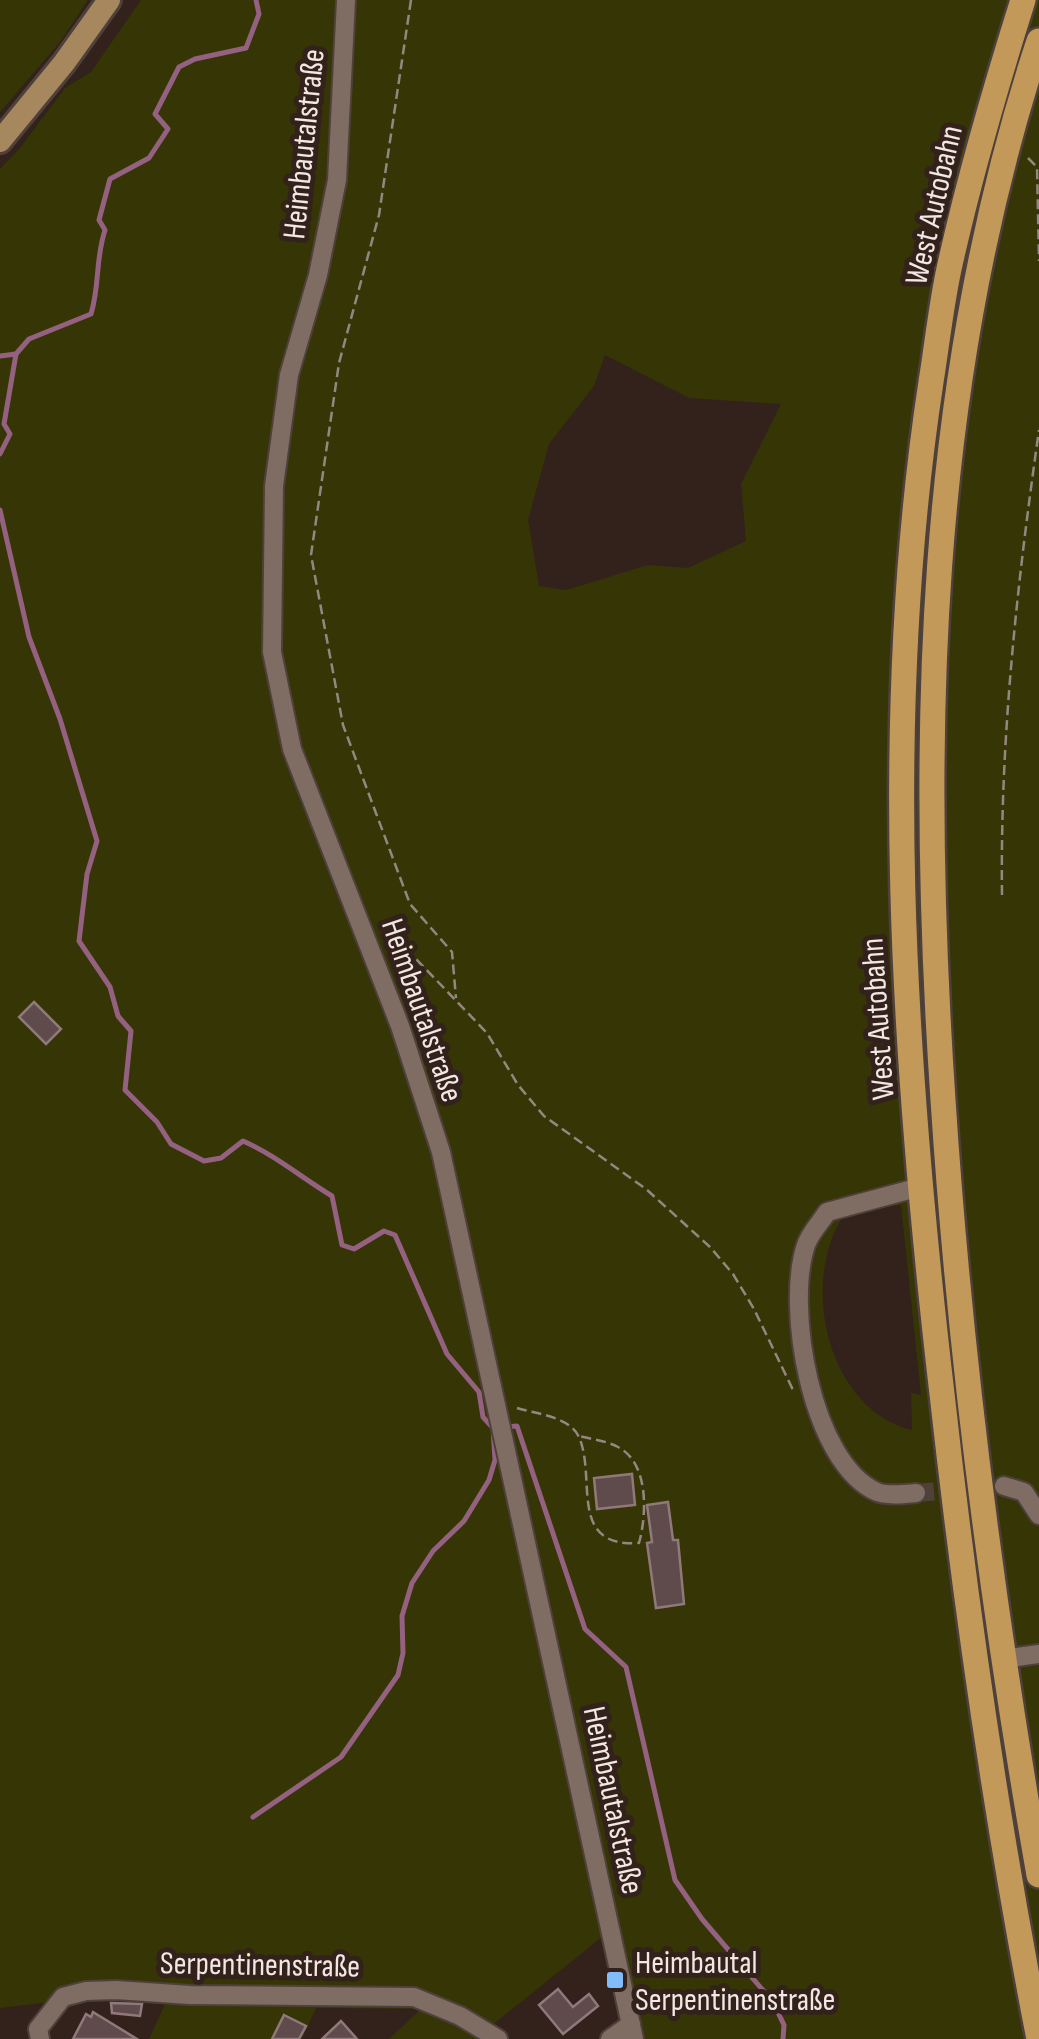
<svg xmlns="http://www.w3.org/2000/svg" width="1039" height="2039" viewBox="0 0 1039 2039" font-family="'Sofia Sans Condensed',sans-serif">
<style>
.green{fill:#363505;fill-rule:evenodd}
.lines{fill:none;stroke-linecap:round;stroke-linejoin:round}
.stream{stroke:#956181;stroke-width:5}
.building{fill:#5f4a4c;stroke:#90797a;stroke-width:2.5}
.minor-tunnel{stroke:#4f4039;stroke-width:18;stroke-dasharray:18 9;stroke-linecap:butt}
.minor-casing{stroke:#4e403a;stroke-width:22}
.major-casing{stroke:#4e403a;stroke-width:28}
.highway-casing{stroke:#4e403a;stroke-width:30}
.path{stroke:#948781;stroke-width:2.5;stroke-dasharray:10 5;stroke-linecap:butt}
.minor{stroke:#7f6c63;stroke-width:18}
.major{stroke:#a7875d;stroke-width:22}
.highway{stroke:#c29959;stroke-width:25}
.poi-dot{fill:#80bdfa;stroke:#32221b;stroke-width:4}
.labels{text-anchor:middle;stroke-width:10;stroke-linejoin:round;paint-order:stroke}
.street-label{font-size:32px;fill:#f2e7e2;stroke:#32221b}
.poi-label{font-size:32px;fill:#f2e7e2;stroke:#32221b;text-anchor:start}
</style>
<rect width="100%" height="100%" fill="#32221b"/>
<g class="green">
<path d="M0 0H88L60 42 0 112Z"/>
<path d="M141 0H1039V2039H645L618 1924 475 2039H389L421 2009 316 2008 302 2039H149L166 2002 101 1996 0 2008V169L20 148 65 88 91 72ZM605 355 689 398 781 404 741 484 746 541 688 568 648 565 566 590 539 586 528 520 549 444 594 386ZM901 1205 921 1395 911 1393 912 1430C826 1409 798 1279 846 1212Z"/>
</g>
<g class="lines">
<g class="stream">
<path d="M0 356 16 354"/>
<path d="M0 454 10 434 4 424 16 354 29 339 91 314C100 284 95 261 105 230L99 220 110 179 149 158 168 129 155 114 179 67 195 59 246 48 259 14 256 0"/>
<path d="M0 510 29 637 60 719 97 841 87 874 79 941 110 987 118 1016 131 1031 125 1090 157 1122 171 1144 204 1161 221 1158 243 1141C275 1155 302 1178 332 1196L342 1245 354 1249 384 1231 395 1235 447 1354 479 1392 483 1417 493 1428 495 1460 489 1480 464 1521 433 1551 412 1583 402 1616 403 1653 398 1675 341 1757 253 1817"/>
<path d="M506 1427 517 1426 585 1629 626 1667 675 1880 702 1919 773 2002 784 2025 783 2039"/>
</g>
</g>
<g class="building">
<path d="M34 1002 61 1029 46 1044 19 1017Z"/>
<path d="M632 1474 635 1505 597 1509 594 1478Z"/>
<path d="M668 1502 673 1540H678L684 1604 656 1608 647 1543 652 1542 647 1505Z"/>
<path d="M558 1989 573 2007 589 1994 598 2006 563 2034 539 2005Z"/>
<path d="M111 2003 142 2004 140 2016 112 2013Z"/>
<path d="M93 2012 137 2039H73L86 2014 91 2017Z"/>
<path d="M284 2015 306 2026 299 2039H272Z"/>
<path d="M341 2021 357 2039H322Z"/>
</g>
<g class="lines">
<path class="minor-tunnel" d="M916 1493 990 1487"/>
<defs>
<g id="minor">
<path d="M346 0 337 180 318 275 289 375 274 486 272 652 292 749 400 1026 441 1152 634 2039"/>
<path d="M1004 1486 1024 1492 1039 1515"/>
<path d="M916 1493C905 1494 887 1496 877 1492 811 1463 785 1306 806 1245 810 1233 821 1222 827 1212L920 1187"/>
<path d="M1003 1659 1039 1654"/>
<path d="M40 2039 38 2029 63 1997 86 1991 116 1990 190 1995 414 1997 460 2016 498 2039"/>
<path d="M610 2039 631 2024"/>
</g>
<path id="major" d="M0 141 64 63 109 0"/>
<g id="highway">
<path d="M1023 0C995 89 969 178 949 269 941 306 937 345 931 382 880 717 903 1059 942 1394 966 1610 997 1825 1039 2039"/>
<path d="M1039 41C926 382 919 746 943 1100 960 1360 994 1619 1039 1875"/>
</g>
</defs>
<use href="#minor" class="minor-casing"/>
<use href="#major" class="major-casing"/>
<use href="#highway" class="highway-casing"/>
<g class="path">
<path d="M411 0 379 215 339 363 311 555 343 725 410 904 452 952 456 998"/>
<path d="M1028 158 1037 167 1039 261"/>
<path d="M1002 895C1000 739 1017 584 1039 430"/>
<path d="M382 932 394 936 487 1033 518 1085 544 1116 646 1189 710 1247 733 1274 754 1309 793 1390"/>
<path d="M517 1408C536 1414 569 1416 579 1437 597 1478 567 1548 639 1543 647 1514 649 1463 618 1447 607 1441 591 1439 579 1436"/>
</g>
<use href="#minor" class="minor"/>
<use href="#major" class="major"/>
<use href="#highway" class="highway"/>
</g>
<rect class="poi-dot" x="605" y="1970" width="20" height="20" rx="5"/>
<g class="labels">
<g class="street-label">
<text transform="translate(303 144) rotate(-84)" y="11">Heimbautalstraße</text>
<text transform="translate(933 205) rotate(-77)" y="11">West Autobahn</text>
<text transform="translate(423 1010) rotate(71)" y="11">Heimbautalstraße</text>
<text transform="translate(877 1019) rotate(-94)" y="11">West Autobahn</text>
<text transform="translate(614 1800) rotate(78)" y="11">Heimbautalstraße</text>
<text transform="translate(260 1964) rotate(1)" y="11">Serpentinenstraße</text>
</g>
<g class="poi-label">
<text x="635" y="1973">Heimbautal<tspan x="635" dy="37">Serpentinenstraße</tspan></text>
</g>
</g>
</svg>
